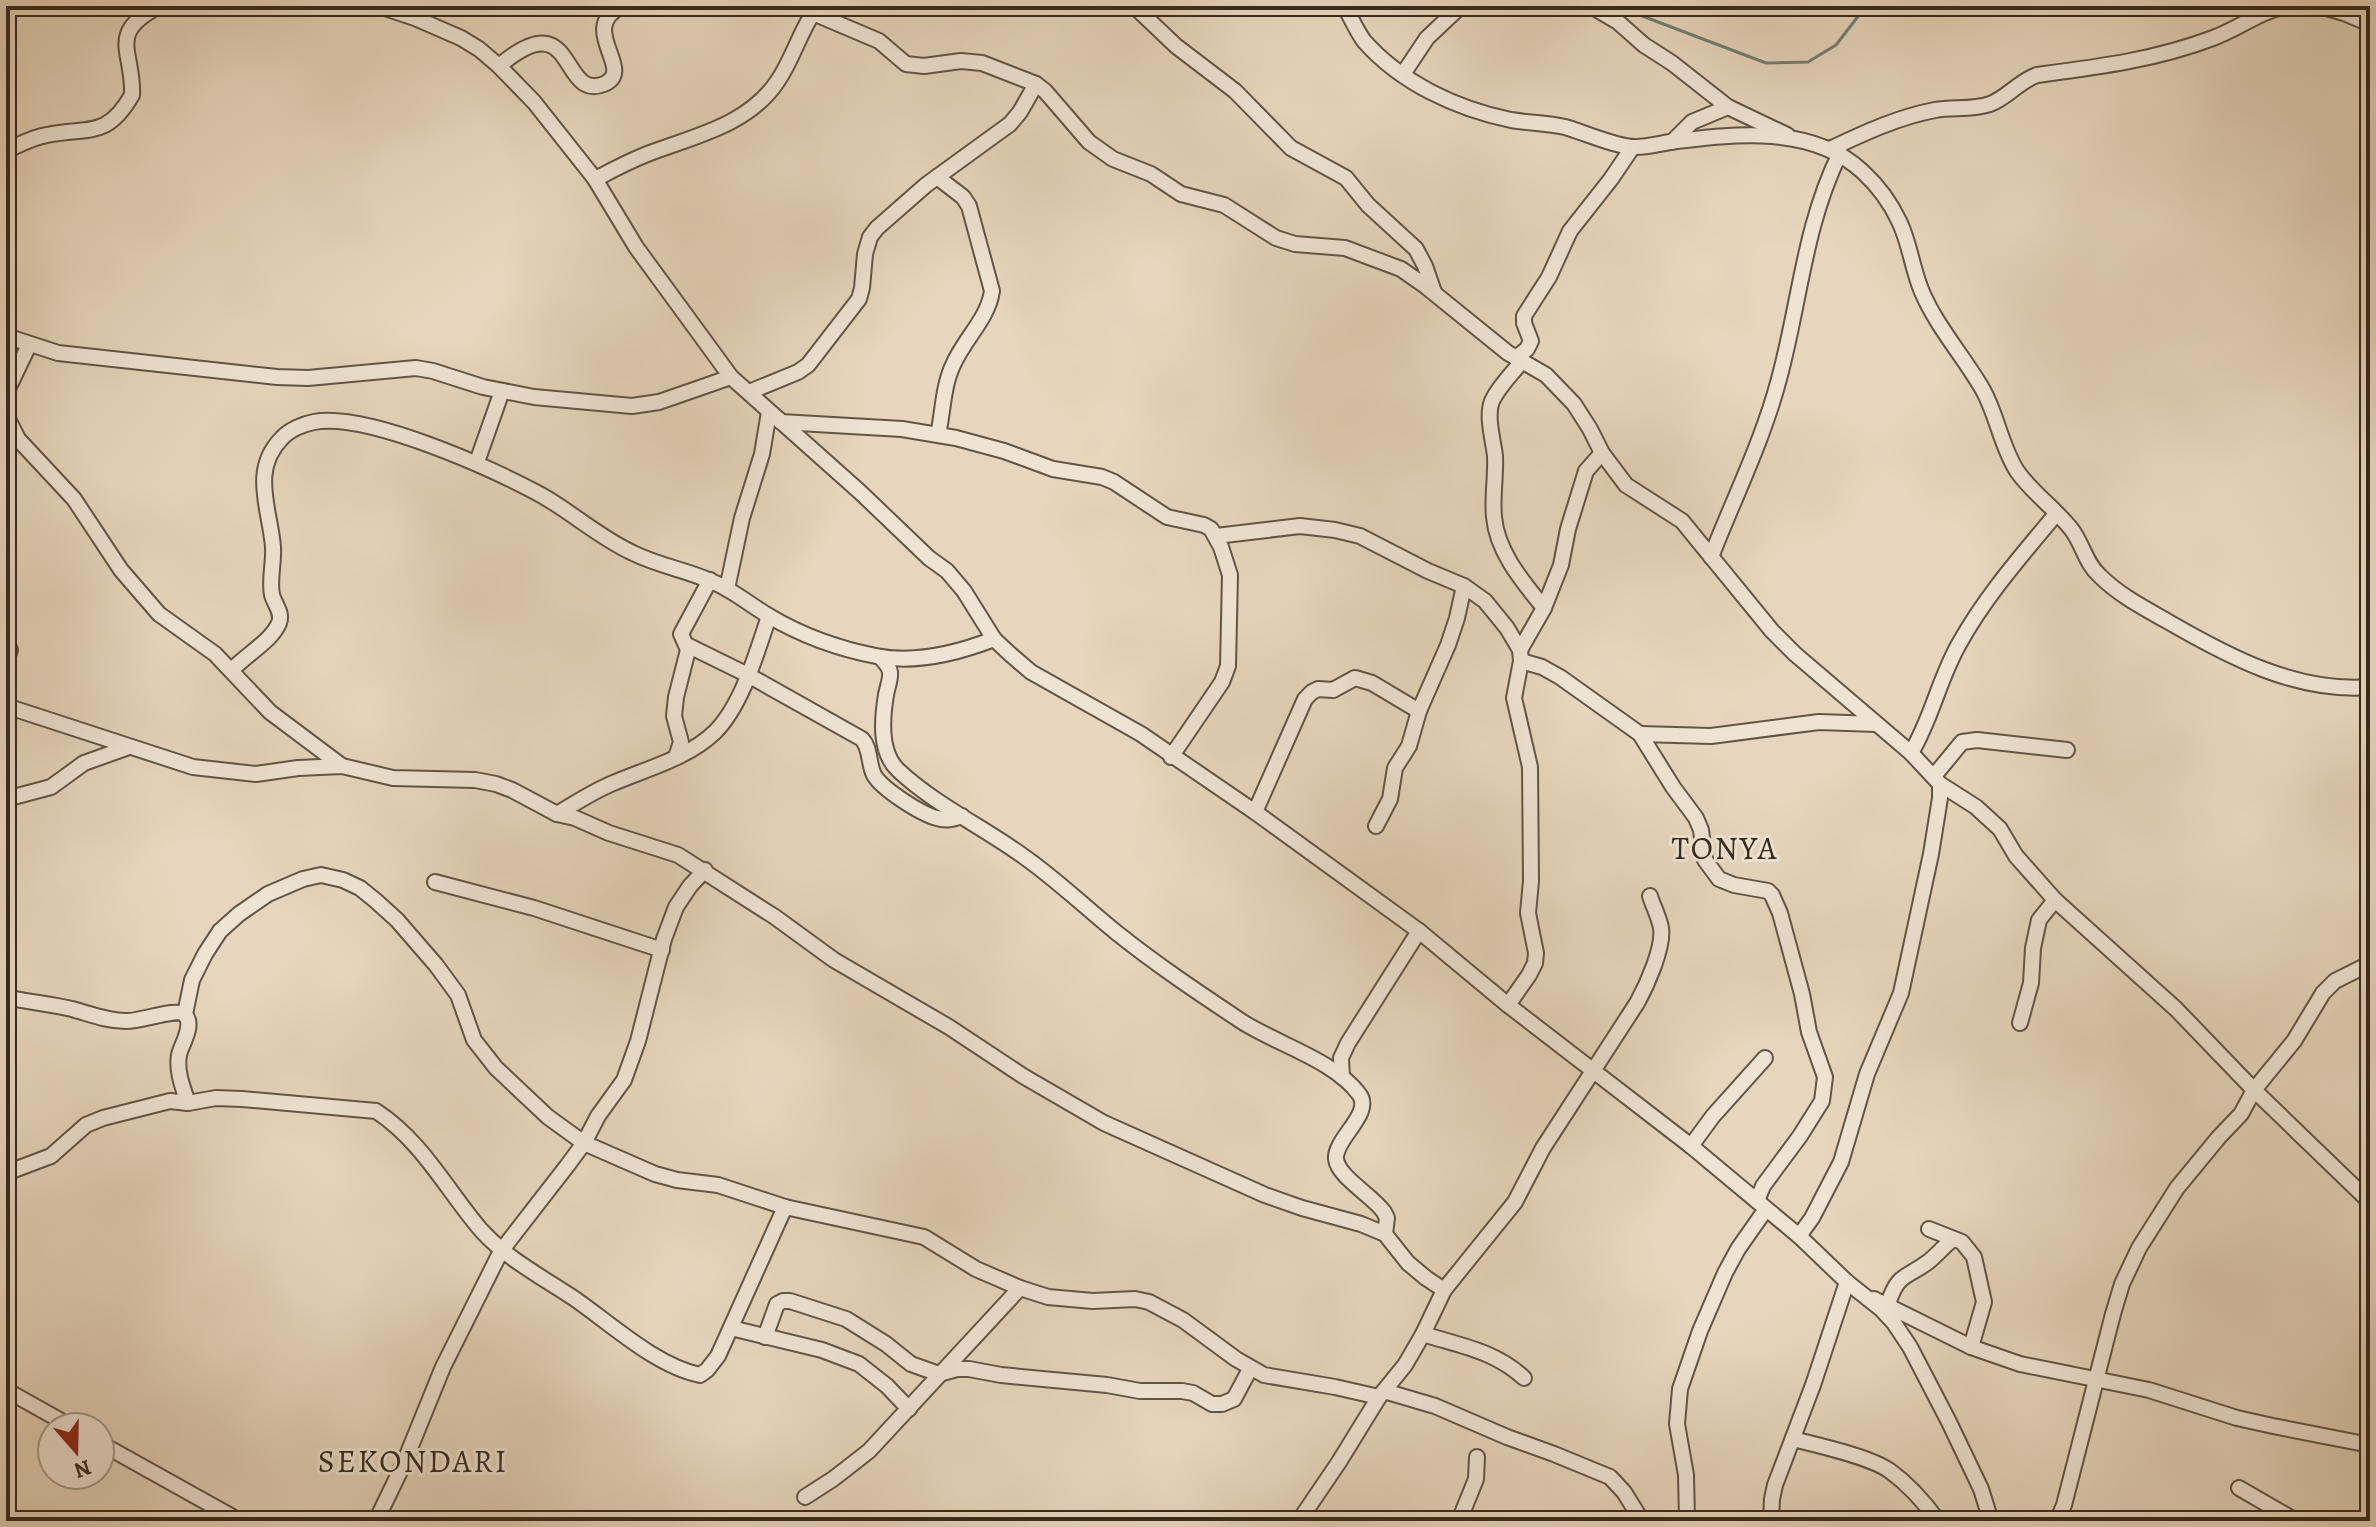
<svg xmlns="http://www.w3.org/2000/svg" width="2376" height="1527" viewBox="0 0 2376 1527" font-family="Alegreya,serif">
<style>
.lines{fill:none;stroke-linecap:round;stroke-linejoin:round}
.stream{stroke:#718073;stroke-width:3}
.minor-casing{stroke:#625546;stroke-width:18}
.minor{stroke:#efe4d4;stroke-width:14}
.labels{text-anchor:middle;stroke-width:6;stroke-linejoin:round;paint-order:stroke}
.quarter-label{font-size:32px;letter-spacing:2px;fill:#362a1e;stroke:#efe4d4}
</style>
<rect width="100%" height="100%" fill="#e7d6bd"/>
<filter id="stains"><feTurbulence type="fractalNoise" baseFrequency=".0025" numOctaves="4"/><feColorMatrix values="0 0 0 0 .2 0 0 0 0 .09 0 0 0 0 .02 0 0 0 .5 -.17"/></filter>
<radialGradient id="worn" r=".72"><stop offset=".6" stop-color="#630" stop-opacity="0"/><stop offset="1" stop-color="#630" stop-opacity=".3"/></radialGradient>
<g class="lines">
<path class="stream" d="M1616 6 1766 63 1808 62 1836 45 1866 6"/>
<defs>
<g id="minor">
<path d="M379 6 415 18 461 38 479 49 499 66 534 102 595 179 636 247 731 377 860 492 929 558 947 571 964 591 994 639 1010 654 1031 672 1141 734 1255 812 1419 931 1508 1005 1691 1146 1799 1236 1847 1282 1881 1309 1894 1323 1910 1347 1949 1422 1981 1489 1991 1521"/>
<path d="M1134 6 1176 46 1235 91 1291 148 1346 178 1368 205 1416 249 1425 266 1434 292"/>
<path d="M1344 6C1351 17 1356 30 1364 41 1401 83 1457 109 1511 120 1529 123 1547 123 1565 127 1583 132 1619 148 1636 147 1647 147 1658 144 1670 142 1734 134 1812 124 1863 172 1877 185 1891 204 1899 221 1910 243 1912 269 1922 292 1937 327 1964 357 1983 390 1997 415 2001 446 2017 471 2032 493 2056 509 2072 530 2083 545 2086 564 2100 576 2119 595 2144 608 2167 621 2229 657 2297 693 2370 687"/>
<path d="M1591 6 1618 22 1644 45 1672 63 1728 107 1787 135"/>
<path d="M2320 6 2344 13 2370 24"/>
<path d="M813 13 879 41 906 64 924 66 961 61 982 63 1036 84 1045 91 1089 142 1113 159 1151 174 1181 194 1224 205 1276 238 1295 244 1345 248 1401 269 1424 285 1508 353 1546 375 1574 404 1590 429 1602 453 1626 485 1682 521 1772 631 1795 654 1911 753 1940 784 1976 807 2000 829 2016 856 2055 900 2176 1009 2254 1090 2370 1202"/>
<path d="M499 66C577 0 559 102 604 84 637 70 576 29 622 6"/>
<path d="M1403 74 1427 38 1461 6"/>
<path d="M1672 142 1692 122 1728 107"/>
<path d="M1830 149C1864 133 1898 117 1935 110 1953 107 1973 110 1990 104 2007 98 2019 81 2037 75 2098 67 2155 60 2213 38 2238 29 2260 11 2287 6"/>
<path d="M6 151C19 145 32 137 47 135 88 126 106 140 132 95 134 51 106 34 159 6"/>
<path d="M937 177 963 197 969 206 992 291C988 319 964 339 953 365 943 386 943 412 938 435"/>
<path d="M595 179C613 170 631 160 650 153 695 136 748 125 777 82 794 58 800 29 818 6"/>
<path d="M6 336 58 353 277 377 308 378 416 368 433 371 483 387 534 397 632 406 659 402 731 377"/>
<path d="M1516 358 1527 349 1531 341 1524 323V316L1549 277 1570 231 1611 179 1632 148"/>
<path d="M1522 361C1512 374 1499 386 1492 401 1486 416 1493 439 1495 456 1496 476 1492 497 1494 517 1497 552 1523 582 1544 608"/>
<path d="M749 392 798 372 808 365 859 299 862 288 865 254 870 237 877 228 926 185 1010 124 1020 112 1036 84"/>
<path d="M6 393 29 345"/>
<path d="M6 415 18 439 74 499 121 570 159 614 215 654 270 712 342 766"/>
<path d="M778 419 781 422 902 429 956 438 1004 451 1053 469 1102 477 1114 482 1167 517 1204 525 1211 529 1221 547 1230 575 1228 666 1222 682 1171 757"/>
<path d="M477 462 502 391"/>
<path d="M1216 536 1300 526 1335 530 1360 536 1428 571 1464 586 1485 601 1507 628 1520 650 1521 661 1514 698 1530 767 1531 881 1528 913 1536 953 1535 963 1529 975 1508 1005"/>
<path d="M1711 557C1734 498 1763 440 1779 379 1800 302 1804 226 1840 153"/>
<path d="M727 589 742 518 762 454 769 412"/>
<path d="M6 642 10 650 6 662"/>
<path d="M687 645 748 675 862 739C871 749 868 763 874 775 882 789 921 814 937 818 946 821 953 819 962 816"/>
<path d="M1520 650 1544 608 1561 565 1568 529 1586 471 1602 453"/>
<path d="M880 657C884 661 889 666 890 672 891 679 887 688 886 695 882 719 879 752 898 770 934 804 983 827 1023 856 1056 879 1086 908 1117 933 1157 965 1199 993 1241 1021 1276 1044 1334 1060 1359 1094 1374 1113 1334 1139 1336 1159 1338 1177 1373 1196 1384 1212L1387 1218 1385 1234"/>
<path d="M1521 661 1542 667 1560 677 1640 734 1673 787 1696 818 1701 830 1705 860 1719 879 1734 885 1768 891 1772 895 1780 913 1802 994 1809 1032 1825 1077 1822 1101 1800 1136 1763 1186 1757 1201"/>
<path d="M232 670C245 655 271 642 279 623 283 613 275 605 272 595 269 580 274 563 273 547 270 509 250 470 282 438 289 430 303 424 314 422 367 412 494 469 541 495 573 513 600 538 633 553 659 566 687 570 713 582 733 590 750 605 769 616 801 635 840 649 876 656 916 664 958 653 994 639"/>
<path d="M6 706 193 767 256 774 298 768 342 766 393 778 475 780 496 784 512 790 557 814 575 818 609 833 678 855 775 917 834 960 949 1027 1023 1076 1104 1123 1265 1195 1302 1208 1361 1224 1385 1234 1408 1263 1426 1278 1444 1290"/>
<path d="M1640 734 1711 736 1819 722 1876 724"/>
<path d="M1911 753C1932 718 1939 679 1959 644 1985 597 2021 556 2056 514"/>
<path d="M676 757 681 742 674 716 676 697 688 650 681 634 710 580"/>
<path d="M1934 776 1962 742 1977 740 2067 750"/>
<path d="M6 799 51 787 84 763 129 747"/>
<path d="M1255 812 1305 699 1312 692 1318 689 1333 690 1355 678 1372 683 1419 711"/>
<path d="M557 814C574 804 592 792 611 784 645 769 687 759 715 732 742 705 757 652 769 616"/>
<path d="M1376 826 1390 799 1395 768 1409 746 1419 711 1448 645 1457 618 1464 586"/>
<path d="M435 882 534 908 662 950"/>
<path d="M6 997C28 1002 51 1004 72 1009 90 1014 107 1021 126 1021 139 1022 178 1007 185 1015 195 1025 181 1045 179 1055 176 1071 183 1088 188 1103"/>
<path d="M185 1014 192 980 205 954 220 931 239 914 268 894 303 879 321 875 343 880 360 888 376 901 397 920 436 965 458 995 474 1040 496 1068 548 1117 584 1143 655 1174 677 1180 718 1185 785 1207 924 1237 976 1269 1020 1288 1048 1297 1093 1301 1135 1299 1149 1302 1183 1320 1236 1359 1264 1375 1335 1387 1379 1397"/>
<path d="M2020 1023 2031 983 2033 948 2039 920 2055 900"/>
<path d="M1342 1077 1341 1058 1348 1043 1419 931"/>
<path d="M1691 1146 1713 1116 1765 1058"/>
<path d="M6 1173 51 1156 86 1125 103 1118 170 1101 188 1103 216 1098 242 1099 376 1111C422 1141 446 1189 481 1230 507 1259 542 1277 575 1299 611 1324 656 1366 700 1375L707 1370 718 1356 785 1207"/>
<path d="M1929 1229 1962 1242 1974 1257 1984 1302 1971 1347"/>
<path d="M1799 1236 1812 1218 1841 1162 1867 1074 1901 993 1931 854 1940 798V784"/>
<path d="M1874 1299 1971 1347 2020 1364 2149 1390 2237 1418 2273 1426 2370 1445"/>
<path d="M1888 1304C1898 1273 1905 1279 1928 1262 1937 1255 1944 1246 1953 1239"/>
<path d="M731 1328 822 1350 859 1364 887 1386 909 1409"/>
<path d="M1423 1334C1461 1346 1495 1351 1524 1378"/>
<path d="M765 1337 777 1304 783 1301H790L846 1319 886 1344 911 1364 939 1374 957 1369H969L1001 1375 1107 1385 1140 1391H1182L1193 1393 1212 1404H1222L1234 1399 1250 1369"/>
<path d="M6 1390 72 1427"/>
<path d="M1384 1391 1435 1406 1507 1437 1554 1454 1610 1477 1624 1492 1642 1521"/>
<path d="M1793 1439C1817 1445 1871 1457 1890 1471 1908 1484 1925 1503 1938 1521"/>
<path d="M100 1443 240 1521"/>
<path d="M2239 1488 2296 1521"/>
<path d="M805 1497 833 1479 869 1451 1020 1288"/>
<path d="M376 1521 404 1463 443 1367 501 1251 567 1166 584 1143 598 1116 624 1080 638 1041 664 939 676 907 690 886 705 870"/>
<path d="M1299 1521 1339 1462 1379 1397 1405 1365 1423 1334 1444 1290 1515 1202 1543 1148 1637 1003C1647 985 1664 947 1661 928 1659 917 1653 906 1650 896"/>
<path d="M1459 1521 1476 1479 1477 1457"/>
<path d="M1687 1521 1686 1475 1677 1424 1680 1389 1700 1331 1725 1273 1738 1249 1766 1209"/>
<path d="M1771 1521 1772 1499 1775 1485 1813 1385 1847 1282"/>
<path d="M2057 1521 2064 1505 2113 1314 2122 1284 2139 1248 2177 1188 2219 1137 2241 1114 2254 1090 2294 1041 2323 993 2335 981 2365 966 2370 959"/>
</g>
</defs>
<use href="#minor" class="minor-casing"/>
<use href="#minor" class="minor"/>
</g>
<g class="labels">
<g class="quarter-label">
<text x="1725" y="859">TONYA</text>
<text x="413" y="1472">SEKONDARI</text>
</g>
</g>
<rect width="2376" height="1527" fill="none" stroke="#e7d6bd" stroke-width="32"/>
<rect x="8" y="8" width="2360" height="1511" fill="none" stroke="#362a1e" stroke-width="4"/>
<rect x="16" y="16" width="2344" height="1495" fill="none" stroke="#362a1e" stroke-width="2"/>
<g transform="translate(76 1451) rotate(160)"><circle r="38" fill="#efe4d4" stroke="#a59a8b" stroke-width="2"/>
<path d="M0-6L14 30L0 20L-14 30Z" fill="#8f2418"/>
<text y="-12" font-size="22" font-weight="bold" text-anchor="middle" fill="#362a1e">N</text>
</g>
<rect width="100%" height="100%" filter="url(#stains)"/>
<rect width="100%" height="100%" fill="url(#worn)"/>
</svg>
